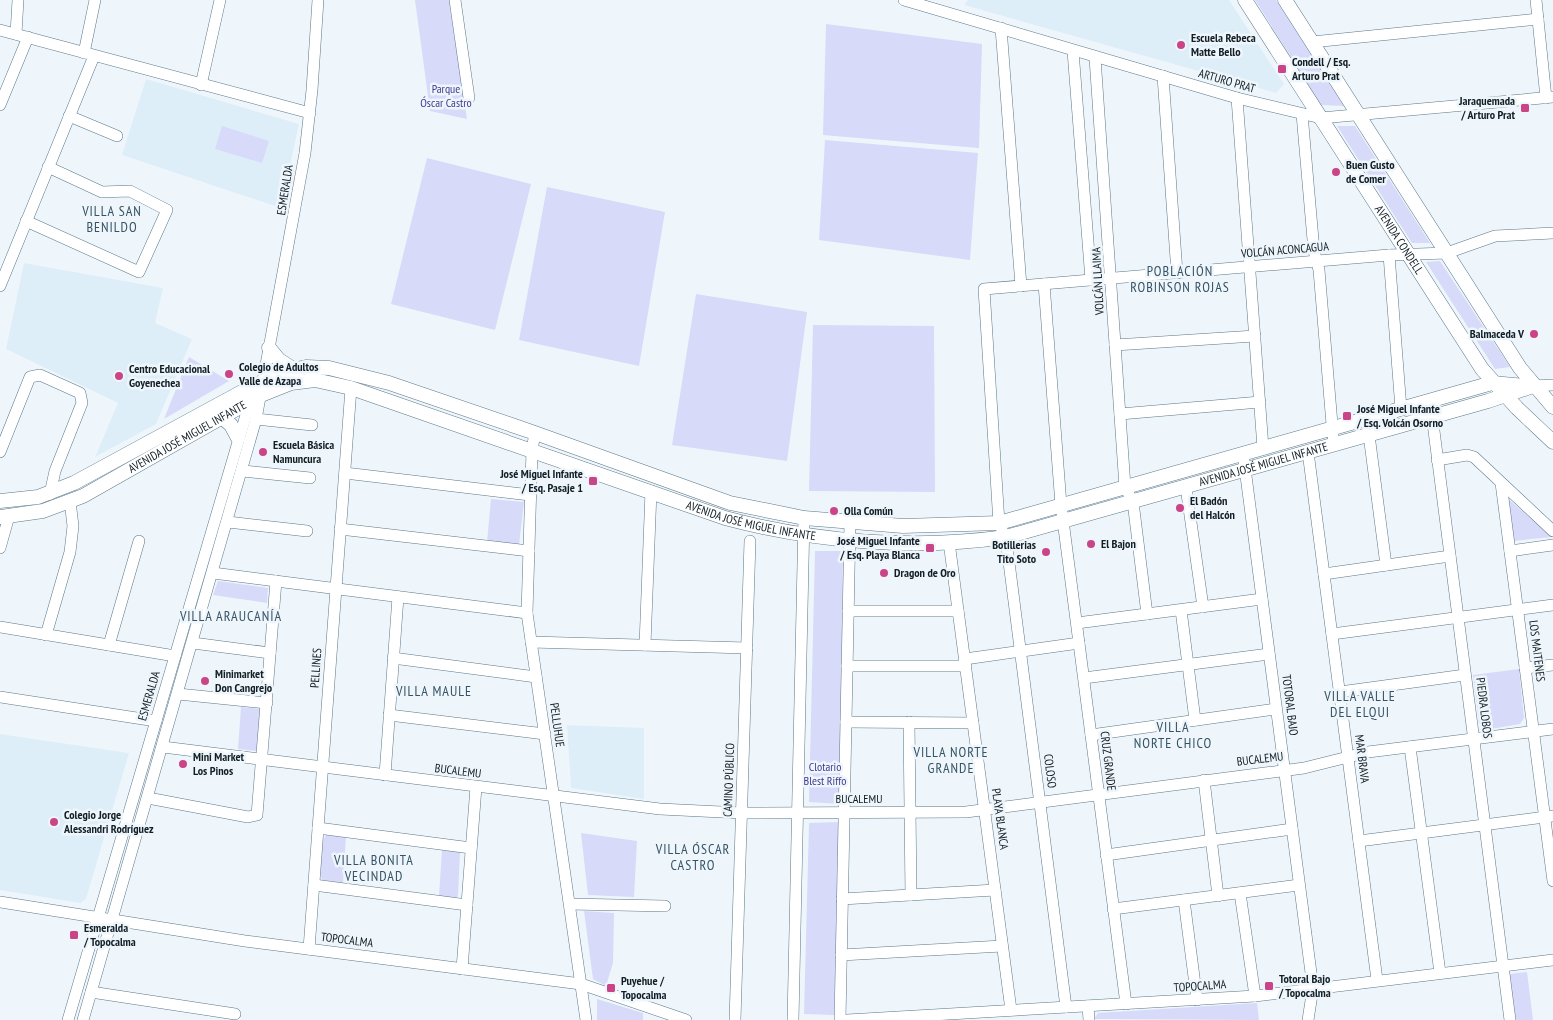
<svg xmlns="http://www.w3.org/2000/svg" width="1553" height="1020" viewBox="0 0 1553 1020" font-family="'PT Sans Narrow',sans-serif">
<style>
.built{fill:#deeef9}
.green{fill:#d8daf9}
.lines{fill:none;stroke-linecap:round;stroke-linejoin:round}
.minor-casing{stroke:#59788b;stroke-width:12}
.major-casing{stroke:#59788b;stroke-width:15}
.minor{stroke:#fff;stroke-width:11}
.major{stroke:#fff;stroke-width:14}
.poi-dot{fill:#ca4587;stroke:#eff6fb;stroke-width:2}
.labels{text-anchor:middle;stroke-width:5;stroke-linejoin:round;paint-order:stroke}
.poi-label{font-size:12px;font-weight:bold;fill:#111e26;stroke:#eff6fb;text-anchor:start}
.street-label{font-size:12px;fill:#111e26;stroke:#eff6fb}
.park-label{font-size:12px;fill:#423992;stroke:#eff6fb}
.neighbourhood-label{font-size:14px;letter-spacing:1px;fill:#355365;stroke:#eff6fb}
</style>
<rect width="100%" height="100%" fill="#eff6fb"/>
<g class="built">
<path d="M968 0H1229L1284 84 1276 93 964 5Z"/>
<path d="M146 79 299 124 281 208 122 155Z"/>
<path d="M24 263 163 288 155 323 192 339 156 424 95 457 118 403 6 349Z"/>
<path d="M567 725 644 728V799L571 788Z"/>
<path d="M0 734 129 753 86 899 80 903 0 890Z"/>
</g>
<g class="green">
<path d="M415 0H449L467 119 430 111Z"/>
<path d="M1255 0H1276L1344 106 1321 105Z"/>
<path d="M826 24 982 44 979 148 823 135Z"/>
<path d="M222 126 269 141 262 163 215 149Z"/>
<path d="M1337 126H1355L1430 243H1412Z"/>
<path d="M825 140 978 153 970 260 819 240Z"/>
<path d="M427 158 531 184 495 330 391 304Z"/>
<path d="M547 187 665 212 639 366 519 340Z"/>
<path d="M1440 261 1510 367 1495 369 1426 262Z"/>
<path d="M696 294 807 312 787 461 672 445Z"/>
<path d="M813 325 934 326 935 492 809 491Z"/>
<path d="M189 357 229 381 164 419Z"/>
<path d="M1507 498 1552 537 1513 541Z"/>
<path d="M491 499 524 502 519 545 487 542Z"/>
<path d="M815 551H843L840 804 809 802Z"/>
<path d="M218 581 268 588 267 603 213 595Z"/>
<path d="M1519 669 1524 718 1520 724 1485 730 1479 723 1473 675Z"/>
<path d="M241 707 261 709 257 751 238 749Z"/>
<path d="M839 822 834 1015 804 1014 809 823Z"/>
<path d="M581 833 637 841 634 897 588 895Z"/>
<path d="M326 835 346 836 343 883 322 880C318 868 319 845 326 835Z"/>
<path d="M442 850 460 852 458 896 455 899 439 896Z"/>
<path d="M584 911 614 913 613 963 606 986 593 979Z"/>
<path d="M1527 972 1533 1020H1516L1509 974Z"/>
<path d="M597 999 643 1013V1020H597Z"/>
<path d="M1257 1003 1259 1020 1094 1019 1098 1013Z"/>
</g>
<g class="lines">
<defs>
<g id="minor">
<path d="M455 0 469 98"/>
<path d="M904 0 1237 98 1321 118 1553 97"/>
<path d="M1536 0 1546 98"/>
<path d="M1001 28 1021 286"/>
<path d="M0 30 310 113"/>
<path d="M16 34 18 0"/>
<path d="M1312 42 1538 19"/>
<path d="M1073 51 1091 280"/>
<path d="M84 53 95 0"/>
<path d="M1095 58 1125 487 1133 502 1147 614"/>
<path d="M1163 76 1177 273"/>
<path d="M201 85 220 0"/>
<path d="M1237 98 1263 448"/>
<path d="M0 105 28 37"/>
<path d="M1302 114 1314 251 1319 270 1333 436"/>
<path d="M69 116 117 136"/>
<path d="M26 221 139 272 167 210 130 191 102 192 48 167"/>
<path d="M1389 255 1401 409"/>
<path d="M1044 284 1061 505 1126 1004"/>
<path d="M0 286 94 56"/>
<path d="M1115 345 1255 336"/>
<path d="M1533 386 1553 385"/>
<path d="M1430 400 1510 1020"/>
<path d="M1120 414 1260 402"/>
<path d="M256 419 312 425"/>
<path d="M535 433 532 450 527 613 586 1020"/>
<path d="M1369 435 1386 565"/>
<path d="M0 452 30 377 40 375 80 393 82 403 55 471 50 494"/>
<path d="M1308 452 1377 980"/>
<path d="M1243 453 1313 988 1308 1020"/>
<path d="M1437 460 1467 455 1474 457 1553 531"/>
<path d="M243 471 310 478"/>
<path d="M345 473 530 495"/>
<path d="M1501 483 1553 881"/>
<path d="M1186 487 1203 607"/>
<path d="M228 522 307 531"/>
<path d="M340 529 529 551"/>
<path d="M949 542 1011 1010"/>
<path d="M0 548 9 516"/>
<path d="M1510 551 1553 545"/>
<path d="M213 573 527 613"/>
<path d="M1324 574 1450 556"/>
<path d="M1181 610 1195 720"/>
<path d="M848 611H958"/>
<path d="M1077 623 1262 599"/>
<path d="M0 627 175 656"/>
<path d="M1332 634 1553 605"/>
<path d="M46 635 70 552 73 526 70 501"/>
<path d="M531 642 747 648"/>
<path d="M193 643 270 653"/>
<path d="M109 645 139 541"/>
<path d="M645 645 651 491"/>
<path d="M393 658 536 677"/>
<path d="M965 659 1079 643"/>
<path d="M847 666H966"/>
<path d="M1525 668 1553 665"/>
<path d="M1084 678 1269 654"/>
<path d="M1340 692 1465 675"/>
<path d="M178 694 267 703"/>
<path d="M0 697 156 721"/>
<path d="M389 715 545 734"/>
<path d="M846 722 973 723"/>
<path d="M909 722 911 895"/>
<path d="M1091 735 1276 709"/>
<path d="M163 747 660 809 742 813 966 812 1304 768 1368 752 1553 729"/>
<path d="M1410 747 1440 973"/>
<path d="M385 775 398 597"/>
<path d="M1204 780 1218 896"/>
<path d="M148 798 248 817 257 815 276 581"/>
<path d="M318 828 471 848"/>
<path d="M1359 841 1553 816"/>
<path d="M1106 855 1292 829"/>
<path d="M314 885 467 905"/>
<path d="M1240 893 1255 996"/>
<path d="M842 899 995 890"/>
<path d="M1184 900 1197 1000"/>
<path d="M0 902 245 941 581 984 686 1020"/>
<path d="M570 904 665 906"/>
<path d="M1113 909 1299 885"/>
<path d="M309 949 351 388"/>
<path d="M841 955 1002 946"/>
<path d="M462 969 476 787"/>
<path d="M91 992 235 1014"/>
<path d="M1088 1006 1089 1020"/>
<path d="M1066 1007 1006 539 999 523 984 289 1389 255 1447 253 1495 236 1553 233"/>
<path d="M68 1020 251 398"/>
<path d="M83 1020 256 419 305 153 312 90 318 0"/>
<path d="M735 1020 750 541"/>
<path d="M793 1020 804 518"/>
<path d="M840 1020 850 523"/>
<path d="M847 1020 1255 996 1553 960"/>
</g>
<g id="major">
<path id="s1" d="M1245 0 1482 369 1517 408 1553 442"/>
<path d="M1285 0 1520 368 1553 407"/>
<path d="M269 348 279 360 293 369"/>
<path d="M223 418 231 425 238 438"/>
<path d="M0 501 38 497 74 483 251 387 284 372 306 367 329 368 389 383 535 433 730 503 804 518 903 526 999 523 1492 383 1527 386"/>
<path id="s2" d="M0 517 43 511 83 496 261 395 291 383 315 380 351 388 725 518C815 542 913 550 1006 537L1488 401 1533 386"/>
</g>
</defs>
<use href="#minor" class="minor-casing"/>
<use href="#major" class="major-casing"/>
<use href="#minor" class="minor"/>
<use href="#major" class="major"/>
</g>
<g class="poi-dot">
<circle cx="1181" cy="45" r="5"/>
<rect x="1277" y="64" width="10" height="10" rx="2.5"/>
<rect x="1520" y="103" width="10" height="10" rx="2.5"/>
<circle cx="1336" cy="172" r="5"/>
<circle cx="1534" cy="334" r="5"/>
<circle cx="229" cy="374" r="5"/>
<circle cx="119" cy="376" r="5"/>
<rect x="1342" y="411" width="10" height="10" rx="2.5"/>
<circle cx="263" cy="452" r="5"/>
<rect x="588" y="476" width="10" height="10" rx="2.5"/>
<circle cx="1180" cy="508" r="5"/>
<circle cx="834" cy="511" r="5"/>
<circle cx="1091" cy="544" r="5"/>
<rect x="925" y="543" width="10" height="10" rx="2.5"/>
<circle cx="1046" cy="552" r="5"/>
<circle cx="884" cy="573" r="5"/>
<circle cx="205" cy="681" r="5"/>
<circle cx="183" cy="764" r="5"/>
<circle cx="54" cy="822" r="5"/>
<rect x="69" y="930" width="10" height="10" rx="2.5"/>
<rect x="1264" y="981" width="10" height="10" rx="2.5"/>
<rect x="606" y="983" width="10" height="10" rx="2.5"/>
</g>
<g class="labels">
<g class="poi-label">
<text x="1191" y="42">Escuela Rebeca<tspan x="1191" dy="14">Matte Bello</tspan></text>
<text x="1292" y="66">Condell / Esq.<tspan x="1292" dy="14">Arturo Prat</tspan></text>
<text x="1515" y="105" text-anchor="end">Jaraquemada<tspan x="1515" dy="14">/ Arturo Prat</tspan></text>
<text x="1346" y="169">Buen Gusto<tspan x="1346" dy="14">de Comer</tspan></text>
<text x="1524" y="338" text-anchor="end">Balmaceda V</text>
<text x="239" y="371">Colegio de Adultos<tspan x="239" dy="14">Valle de Azapa</tspan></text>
<text x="129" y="373">Centro Educacional<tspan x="129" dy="14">Goyenechea</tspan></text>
<text x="1357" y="413">José Miguel Infante<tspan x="1357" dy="14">/ Esq. Volcán Osorno</tspan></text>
<text x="273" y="449">Escuela Básica<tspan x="273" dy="14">Namuncura</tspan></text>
<text x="583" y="478" text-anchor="end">José Miguel Infante<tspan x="583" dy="14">/ Esq. Pasaje 1</tspan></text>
<text x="1190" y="505">El Badón<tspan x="1190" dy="14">del Halcón</tspan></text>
<text x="844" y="515">Olla Común</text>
<text x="920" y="545" text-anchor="end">José Miguel Infante<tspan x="920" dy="14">/ Esq. Playa Blanca</tspan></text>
<text x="1101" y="548">El Bajon</text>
<text x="1036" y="549" text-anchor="end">Botillerias<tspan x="1036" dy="14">Tito Soto</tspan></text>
<text x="894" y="577">Dragon de Oro</text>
<text x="215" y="678">Minimarket<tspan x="215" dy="14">Don Cangrejo</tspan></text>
<text x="193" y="761">Mini Market<tspan x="193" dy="14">Los Pinos</tspan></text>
<text x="64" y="819">Colegio Jorge<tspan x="64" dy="14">Alessandri Rodríguez</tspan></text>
<text x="84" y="932">Esmeralda<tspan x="84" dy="14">/ Topocalma</tspan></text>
<text x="1279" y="983">Totoral Bajo<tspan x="1279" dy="14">/ Topocalma</tspan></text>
<text x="621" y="985">Puyehue /<tspan x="621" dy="14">Topocalma</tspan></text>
</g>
<g class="street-label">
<text transform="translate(1227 81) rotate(16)" y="4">ARTURO PRAT</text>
<text transform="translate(285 190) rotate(-81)" y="4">ESMERALDA</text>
<text dy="4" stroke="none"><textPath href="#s1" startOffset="285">AVENIDA CONDELL</textPath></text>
<text transform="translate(1285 250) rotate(-5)" y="4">VOLCÁN ACONCAGUA</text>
<text transform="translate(1098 281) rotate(-93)" y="4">VOLCÁN LLAIMA</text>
<text dy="4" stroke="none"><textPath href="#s2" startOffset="206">AVENIDA JOSÉ MIGUEL INFANTE</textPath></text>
<text dy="4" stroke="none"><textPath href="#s2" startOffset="1331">AVENIDA JOSÉ MIGUEL INFANTE</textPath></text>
<text dy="4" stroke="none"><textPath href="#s2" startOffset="806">AVENIDA JOSÉ MIGUEL INFANTE</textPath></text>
<text transform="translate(1537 651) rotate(83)" y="4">LOS MAITENES</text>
<text transform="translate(316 668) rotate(-86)" y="4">PELLINES</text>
<text transform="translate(149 696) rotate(-74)" y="4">ESMERALDA</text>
<text transform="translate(1290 705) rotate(83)" y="4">TOTORAL BAJO</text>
<text transform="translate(1484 708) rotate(83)" y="4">PIEDRA LOBOS</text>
<text transform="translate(557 725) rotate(82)" y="4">PELLUHUE</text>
<text transform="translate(1260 759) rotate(-7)" y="4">BUCALEMU</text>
<text transform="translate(1362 759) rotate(83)" y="4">MAR BRAVA</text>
<text transform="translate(1108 761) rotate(83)" y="4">CRUZ GRANDE</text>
<text transform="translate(458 771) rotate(7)" y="4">BUCALEMU</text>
<text transform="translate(1050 771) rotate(83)" y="4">COLOSO</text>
<text transform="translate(729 780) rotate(-88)" y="4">CAMINO PÚBLICO</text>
<text x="859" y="803">BUCALEMU</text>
<text transform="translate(1000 819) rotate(82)" y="4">PLAYA BLANCA</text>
<text transform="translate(347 940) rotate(7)" y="4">TOPOCALMA</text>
<text transform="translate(1200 986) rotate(-4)" y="4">TOPOCALMA</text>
</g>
<g class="park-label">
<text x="446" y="93">Parque<tspan x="446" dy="14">Óscar Castro</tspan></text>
<text x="825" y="771">Clotario<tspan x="825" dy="14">Blest Riffo</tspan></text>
</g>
<g class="neighbourhood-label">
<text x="112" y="216">VILLA SAN<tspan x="112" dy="16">BENILDO</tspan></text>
<text x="1180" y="276">POBLACIÓN<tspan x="1180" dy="16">ROBINSON ROJAS</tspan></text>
<text x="231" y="621">VILLA ARAUCANÍA</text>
<text x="434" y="696">VILLA MAULE</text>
<text x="1360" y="701">VILLA VALLE<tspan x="1360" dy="16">DEL ELQUI</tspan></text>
<text x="1173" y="732">VILLA<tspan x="1173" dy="16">NORTE CHICO</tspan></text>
<text x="951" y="757">VILLA NORTE<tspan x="951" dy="16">GRANDE</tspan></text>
<text x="693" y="854">VILLA ÓSCAR<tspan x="693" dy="16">CASTRO</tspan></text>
<text x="374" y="865">VILLA BONITA<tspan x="374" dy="16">VECINDAD</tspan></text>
</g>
</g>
</svg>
